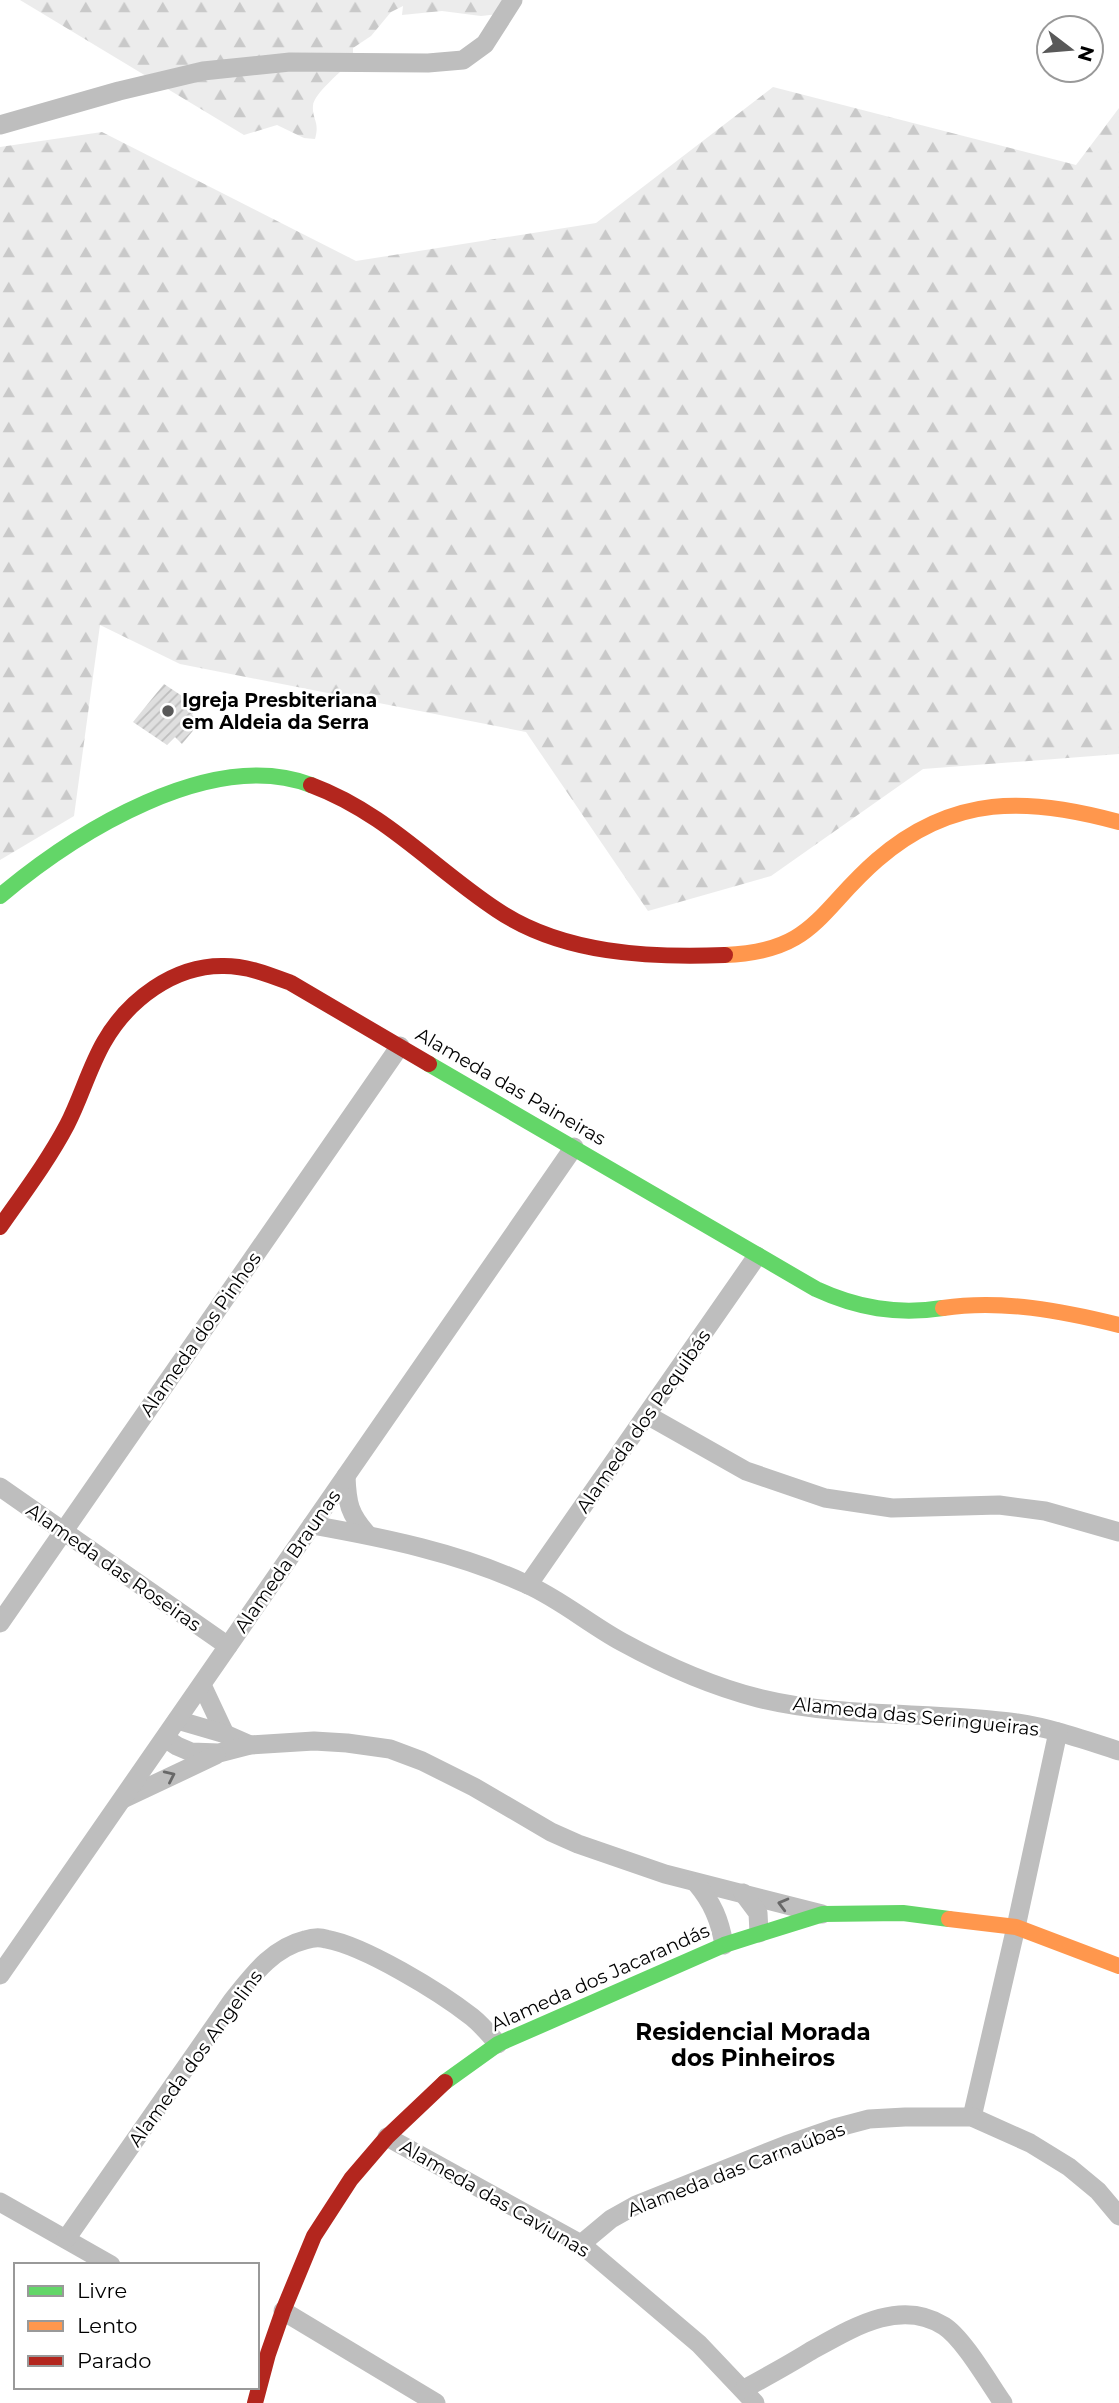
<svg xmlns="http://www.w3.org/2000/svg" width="1119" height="2403" viewBox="0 0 1119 2403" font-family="Montserrat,sans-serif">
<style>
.forest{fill:url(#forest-firs)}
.building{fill:url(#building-hatch)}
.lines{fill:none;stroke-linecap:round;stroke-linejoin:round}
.street{stroke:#bebebe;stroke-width:19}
.fast{stroke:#63d668;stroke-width:16}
.slow{stroke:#ff974d;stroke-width:16}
.jam{stroke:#b3261e;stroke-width:16}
.oneway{stroke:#686868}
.poi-dot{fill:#595959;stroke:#fff;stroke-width:2.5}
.labels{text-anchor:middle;stroke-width:5;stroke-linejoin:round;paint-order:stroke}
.poi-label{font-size:19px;font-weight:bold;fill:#000;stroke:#fff;text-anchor:start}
.street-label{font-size:19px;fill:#000;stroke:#fff}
.quarter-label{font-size:23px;font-weight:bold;fill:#000;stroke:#fff}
</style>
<defs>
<pattern id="forest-firs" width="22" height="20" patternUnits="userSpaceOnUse" patternTransform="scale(1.75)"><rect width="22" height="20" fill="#ececec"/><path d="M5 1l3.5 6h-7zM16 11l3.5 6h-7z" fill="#c9c9c9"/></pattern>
<pattern id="building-hatch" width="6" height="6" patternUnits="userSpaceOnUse" patternTransform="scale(1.75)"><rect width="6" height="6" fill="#dfdfdf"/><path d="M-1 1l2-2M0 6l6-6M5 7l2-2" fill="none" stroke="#bebebe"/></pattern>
</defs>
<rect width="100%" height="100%" fill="#fff"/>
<g class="forest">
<path d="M20 0H512L499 14 481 16 442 11 402 15 403 6 391 12 371 36 353 48V60C344 69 313 94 313 106 312 120 320 121 315 139L304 138 277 125 244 135Z"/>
<path d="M773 87 1076 165 1119 108V754L923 769 771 876 648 911 526 732 180 664 100 625 74 816 0 860V147L102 132 356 261 596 223Z"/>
</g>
<path class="building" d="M164 684 197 706 192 715 201 721 182 744 175 737 167 745 133 722Z"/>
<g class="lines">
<g class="street">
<path d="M0 125 119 91 203 71 290 62 428 63 463 60 485 44 513 0"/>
<path d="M647 1415 746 1471 825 1498 892 1508 999 1505 1045 1511 1119 1532"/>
<path d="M346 1476C347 1503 349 1514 368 1535"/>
<path d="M0 1487 228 1646"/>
<path d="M312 1525C385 1538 459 1553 526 1584 560 1599 589 1624 622 1642 664 1665 711 1686 758 1698 843 1719 931 1711 1017 1723 1051 1728 1085 1740 1119 1751"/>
<path d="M528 1585 757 1256"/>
<path d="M0 1623 400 1046"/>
<path d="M202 1685 225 1734"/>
<path d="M177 1720 225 1734 250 1745"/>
<path d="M165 1738 177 1746 191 1752 219 1753 250 1745 314 1741 347 1743 390 1749 422 1761 474 1787 551 1832 578 1844 665 1874 822 1914"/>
<path d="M123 1799 216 1755"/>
<path d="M696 1883C712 1902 720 1920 724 1945"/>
<path d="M743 1893 758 1913 759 1933"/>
<path d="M0 1975 574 1147"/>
<path d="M972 2117 1016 1927 1058 1732"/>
<path d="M387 2137 581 2244 699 2344 755 2403"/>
<path d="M0 2202 111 2265"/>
<path d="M66 2239 232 2001C252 1976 272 1948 305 1940 311 1938 320 1937 326 1939 365 1946 440 1992 472 2017 482 2025 490 2035 498 2044"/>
<path d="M581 2244 611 2219 636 2205 786 2145 835 2128 869 2119 905 2117H972L1030 2143 1069 2167 1098 2191 1119 2216"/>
<path d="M283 2311 436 2403"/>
<path d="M744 2389C766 2377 788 2365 809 2352 849 2330 899 2297 944 2326 963 2338 989 2383 1003 2403"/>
</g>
<g class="fast">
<path d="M0 896C75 833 211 747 311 785"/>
<path d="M429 1064 816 1289C857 1308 897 1315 943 1308"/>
<path d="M445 2082 498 2044 724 1945 823 1914 903 1913 949 1919"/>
</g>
<g class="slow">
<path d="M725 955C814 952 819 910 877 860 953 794 1028 797 1119 822"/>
<path d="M943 1308C1001 1299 1063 1311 1119 1325"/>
<path d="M949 1919 1016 1927 1119 1966"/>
</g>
<g class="jam">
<path d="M311 785C386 813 432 867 497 910 562 954 649 958 725 955"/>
<path d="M0 1227C23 1194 48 1161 67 1125 81 1098 89 1068 104 1042 128 1000 174 965 224 966 248 966 270 975 291 983L429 1064"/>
<path d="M255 2403 268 2354 283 2311 314 2236 351 2179 387 2137 445 2082"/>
</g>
</g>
<defs><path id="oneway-chevron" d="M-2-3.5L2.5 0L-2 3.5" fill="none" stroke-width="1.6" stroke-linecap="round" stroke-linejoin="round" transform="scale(1.75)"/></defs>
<g class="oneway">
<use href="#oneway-chevron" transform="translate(170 1776) rotate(-25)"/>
<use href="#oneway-chevron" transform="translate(783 1904) rotate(-165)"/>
</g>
<circle class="poi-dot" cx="168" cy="711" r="7"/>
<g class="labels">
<g class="poi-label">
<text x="182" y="707">Igreja Presbiteriana<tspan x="182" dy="22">em Aldeia da Serra</tspan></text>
</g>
<g class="street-label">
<text transform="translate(511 1086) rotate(30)" y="7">Alameda das Paineiras</text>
<text transform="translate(200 1334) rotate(-55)" y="7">Alameda dos Pinhos</text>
<text transform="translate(643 1421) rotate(-55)" y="7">Alameda dos Pequibás</text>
<text transform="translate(287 1561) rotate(-55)" y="7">Alameda Braunas</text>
<text transform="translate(114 1567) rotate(35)" y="7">Alameda das Roseiras</text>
<text transform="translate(916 1716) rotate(6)" y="7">Alameda das Seringueiras</text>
<text transform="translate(600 1977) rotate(-24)" y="7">Alameda dos Jacarandás</text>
<text transform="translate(195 2058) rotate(-54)" y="7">Alameda dos Angelins</text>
<text transform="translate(736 2169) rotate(-21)" y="7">Alameda das Carnaúbas</text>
<text transform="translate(495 2198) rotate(30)" y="7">Alameda das Caviunas</text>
</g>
<g class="quarter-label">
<text x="753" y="2040">Residencial Morada<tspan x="753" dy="26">dos Pinheiros</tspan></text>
</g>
</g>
<rect x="14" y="2263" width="245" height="126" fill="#ffffff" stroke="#999999" stroke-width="2"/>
<rect x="28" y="2286" width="35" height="10" fill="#63d668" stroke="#999999" stroke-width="2"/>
<text x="77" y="2298" font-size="21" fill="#000000">Livre</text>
<rect x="28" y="2321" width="35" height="10" fill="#ff974d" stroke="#999999" stroke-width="2"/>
<text x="77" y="2333" font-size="21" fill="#000000">Lento</text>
<rect x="28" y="2356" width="35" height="10" fill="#b3261e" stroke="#999999" stroke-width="2"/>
<text x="77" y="2368" font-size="21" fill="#000000">Parado</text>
<g transform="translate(1070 49) rotate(106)"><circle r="33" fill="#ffffff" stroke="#999999" stroke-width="2"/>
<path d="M0-5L12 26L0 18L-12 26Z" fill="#595959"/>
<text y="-10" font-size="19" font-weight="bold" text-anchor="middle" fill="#000000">N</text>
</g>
</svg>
